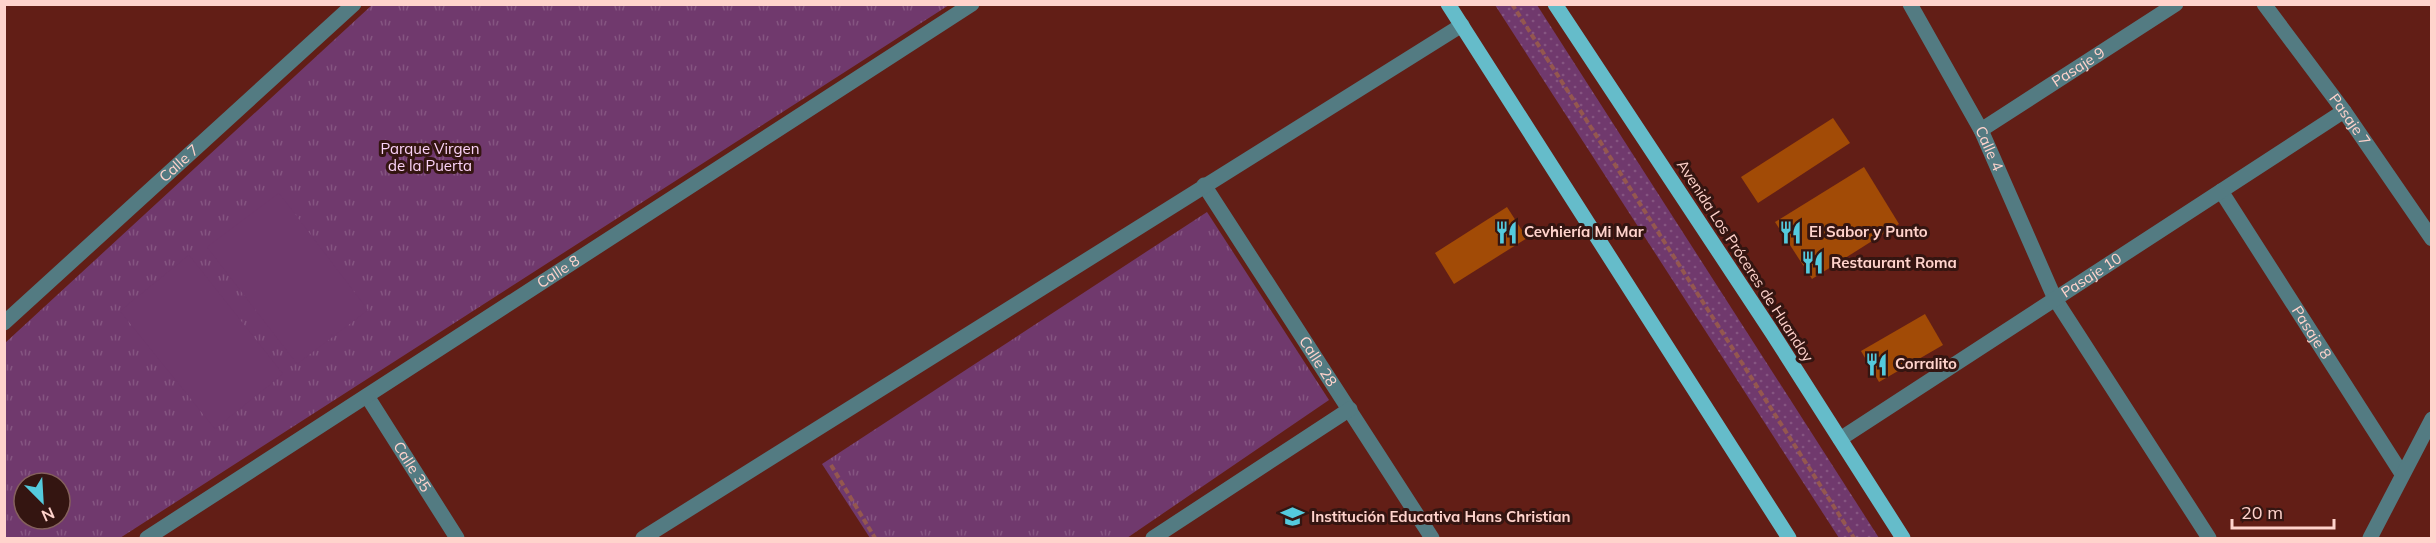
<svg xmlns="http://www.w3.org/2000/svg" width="2436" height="543" viewBox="0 0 2436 543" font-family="Mulish,sans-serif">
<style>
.grass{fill:url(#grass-dots)}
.park{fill:url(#park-tufts);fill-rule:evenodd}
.pitch{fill:#70396d}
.building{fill:#a24b06}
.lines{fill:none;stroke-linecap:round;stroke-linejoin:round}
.path{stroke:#94574f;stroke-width:4;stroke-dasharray:6 3;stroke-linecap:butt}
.minor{stroke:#537b82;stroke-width:15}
.major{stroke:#65bcca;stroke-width:15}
.labels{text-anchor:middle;stroke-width:6;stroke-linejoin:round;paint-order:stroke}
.street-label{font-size:15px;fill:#ffd3cc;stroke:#341511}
.park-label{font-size:15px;fill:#fcd3f8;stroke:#341511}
.poi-label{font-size:15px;font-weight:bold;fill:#ffd3cc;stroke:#341511;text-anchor:start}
</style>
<defs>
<pattern id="grass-dots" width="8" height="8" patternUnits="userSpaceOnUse" patternTransform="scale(1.5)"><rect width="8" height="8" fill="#70396d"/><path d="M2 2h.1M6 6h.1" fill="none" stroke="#855581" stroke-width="1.8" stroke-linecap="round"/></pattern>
<pattern id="park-tufts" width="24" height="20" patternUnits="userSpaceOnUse" patternTransform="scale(1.5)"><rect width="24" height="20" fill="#70396d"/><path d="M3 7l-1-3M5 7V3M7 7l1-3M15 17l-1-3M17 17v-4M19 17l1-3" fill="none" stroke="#855581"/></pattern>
</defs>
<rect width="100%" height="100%" fill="#621e16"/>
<path class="grass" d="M1495 5H1537L1879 538H1839Z"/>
<g class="park">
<path d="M372 5H949L120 538H5V343ZM24 483H60V519H24Z"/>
<path d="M1207 212 1329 400 1127 538H870L822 464Z"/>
</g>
<g class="pitch">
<path d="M279 193 368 310 297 364 207 247Z"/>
<path d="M189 255 283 374 215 429 120 311Z"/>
</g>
<g class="building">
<path d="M1833 118 1850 143 1758 203 1741 177Z"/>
<path d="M1864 167 1899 224 1812 279 1775 222Z"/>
<path d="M1507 207 1527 238 1454 284 1435 253Z"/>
<path d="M1925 314 1943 345 1879 382 1861 351Z"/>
</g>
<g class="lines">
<g class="path">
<path d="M1512 4 1854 538"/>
<path d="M831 465 875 538"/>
</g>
<g class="minor">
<path id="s1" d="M1910 4 1981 130 2055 299 2209 538"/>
<path id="s2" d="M2264 4 2344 111 2432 239"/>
<path id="s3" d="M1981 130 2176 4"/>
<path id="s4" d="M1204 185 1432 538"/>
<path id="s5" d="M2221 191 2402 474"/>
<path id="s6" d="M4 323 354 4"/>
<path id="s7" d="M367 396 457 538"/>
<path id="s8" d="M1840 439 2344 111"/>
<path id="s9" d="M147 538 972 4"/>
<path d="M643 538 1462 25"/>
<path d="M1153 538 1350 409"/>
<path d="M2370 538 2432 419"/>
</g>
<g class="major">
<path d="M1448 4 1789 538"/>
<path d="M1555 4 1771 331 1903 538"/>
</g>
</g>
<defs>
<symbol id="restaurant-bare" viewBox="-9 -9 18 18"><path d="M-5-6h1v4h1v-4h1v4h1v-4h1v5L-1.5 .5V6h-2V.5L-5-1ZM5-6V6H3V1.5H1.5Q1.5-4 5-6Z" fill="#54cadd" stroke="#341511" stroke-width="2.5" paint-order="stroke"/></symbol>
<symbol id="school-bare" viewBox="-9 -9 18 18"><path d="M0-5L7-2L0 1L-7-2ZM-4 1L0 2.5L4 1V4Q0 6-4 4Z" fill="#54cadd" stroke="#341511" stroke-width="2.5" paint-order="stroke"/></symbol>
</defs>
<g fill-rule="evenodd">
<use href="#restaurant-bare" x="1490" y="216" width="33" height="33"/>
<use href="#restaurant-bare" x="1774" y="216" width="33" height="33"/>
<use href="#restaurant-bare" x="1796" y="246" width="33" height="33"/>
<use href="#restaurant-bare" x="1860" y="348" width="33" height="33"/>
<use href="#school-bare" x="1276" y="500" width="33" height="33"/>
</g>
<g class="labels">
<g class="street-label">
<text dy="5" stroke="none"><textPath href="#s3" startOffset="116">Pasaje 9</textPath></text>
<text dy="5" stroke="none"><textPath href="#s2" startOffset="144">Pasaje 7</textPath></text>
<text dy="5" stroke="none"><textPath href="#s1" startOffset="165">Calle 4</textPath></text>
<text dy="5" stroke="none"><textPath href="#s6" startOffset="237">Calle 7</textPath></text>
<text transform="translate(1745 261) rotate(57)" y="5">Avenida Los Próceres de Huandoy</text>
<text dy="5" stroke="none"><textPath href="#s9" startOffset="490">Calle 8</textPath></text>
<text dy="5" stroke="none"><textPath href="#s8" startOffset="300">Pasaje 10</textPath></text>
<text dy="5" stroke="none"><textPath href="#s5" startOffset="168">Pasaje 8</textPath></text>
<text dy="5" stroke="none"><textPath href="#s4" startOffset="210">Calle 28</textPath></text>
<text dy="5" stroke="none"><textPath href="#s7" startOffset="84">Calle 35</textPath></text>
</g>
<g class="park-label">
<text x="430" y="154">Parque Virgen<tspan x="430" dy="17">de la Puerta</tspan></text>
</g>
<g class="poi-label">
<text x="1524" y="237">Cevhiería Mi Mar</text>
<text x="1809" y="237">El Sabor y Punto</text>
<text x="1831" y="268">Restaurant Roma</text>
<text x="1895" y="369">Corralito</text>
<text x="1311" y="522">Institución Educativa Hans Christian</text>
</g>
</g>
<rect width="2436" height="543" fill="none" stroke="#ffd3cc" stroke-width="12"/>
<g transform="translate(42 501) rotate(156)"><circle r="28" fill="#341511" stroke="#85615c" stroke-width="1.5"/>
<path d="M0-4.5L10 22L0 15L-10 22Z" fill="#54cadd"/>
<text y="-9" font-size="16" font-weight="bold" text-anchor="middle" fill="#ffd3cc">N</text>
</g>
<path d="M2232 519v9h102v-9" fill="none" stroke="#ffd3cc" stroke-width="3"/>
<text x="2241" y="519" font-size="18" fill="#ffd3cc" stroke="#341511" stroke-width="4.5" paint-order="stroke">20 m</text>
</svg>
